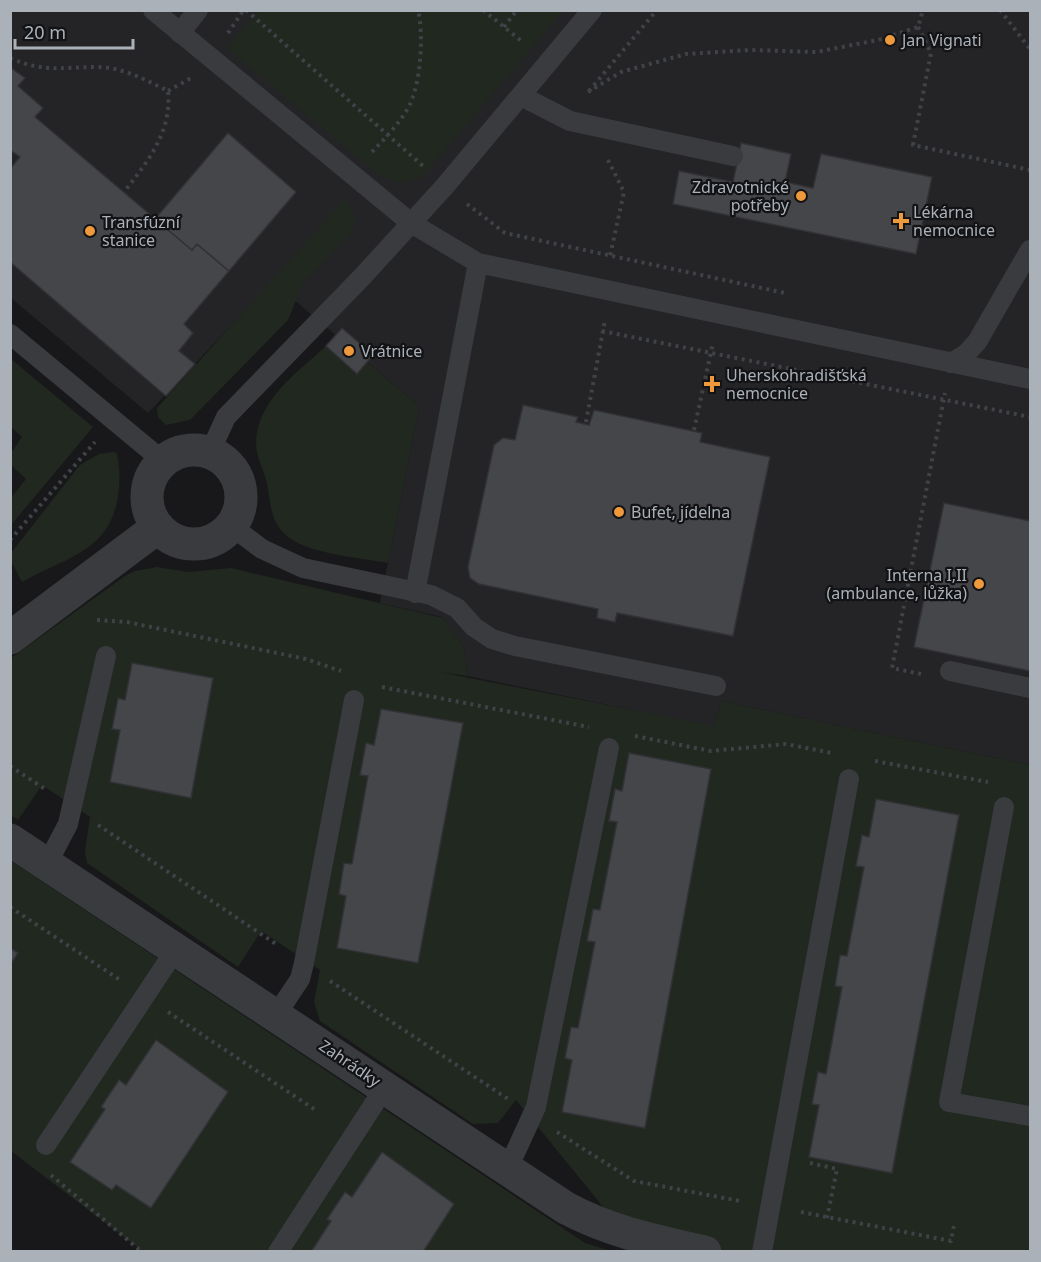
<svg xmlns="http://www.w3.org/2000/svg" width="1041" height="1262" viewBox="0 0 1041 1262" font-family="'Noto Sans',sans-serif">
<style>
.built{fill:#242427}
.green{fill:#202820}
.building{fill:#44464a;stroke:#323236;stroke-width:1.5}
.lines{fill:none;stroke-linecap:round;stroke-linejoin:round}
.path{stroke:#3f4246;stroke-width:4;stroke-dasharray:3 4.5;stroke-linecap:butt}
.service{stroke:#393b3f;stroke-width:20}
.minor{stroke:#393b3f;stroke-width:33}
.poi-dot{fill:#ed993c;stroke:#131315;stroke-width:2}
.labels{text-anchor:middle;stroke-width:4.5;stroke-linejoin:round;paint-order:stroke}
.poi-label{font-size:16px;fill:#aab1b9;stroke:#131315;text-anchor:start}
.street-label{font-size:16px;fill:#aab1b9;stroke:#131315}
</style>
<rect width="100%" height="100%" fill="#18181a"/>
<path class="built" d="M10 11H1030V765L721 701 715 727 468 676 464 648 442 617 380 603 419 406 273 282 148 413 11 298Z"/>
<g class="green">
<path d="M258 11V10L563 11 421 178 399 183 380 176 227 48Z"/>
<path d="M346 198 355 218 352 232 303 283 288 320 190 420 166 425 158 417 157 408Z"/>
<path d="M326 346 356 374 367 362 419 406 388 563C361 558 313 554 291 539 270 525 271 505 267 483 264 470 256 457 256 443 257 400 297 373 326 346Z"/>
<path d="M11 359 93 427 11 525V498L26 479 11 465V453L22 437 11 427Z"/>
<path d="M113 452 117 454C120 469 120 481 118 496 110 552 64 558 22 582L11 561V553L80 465 99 454Z"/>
<path d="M157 567 188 572 231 568 443 618 464 648 468 676 439 672 715 726 721 701 1030 765V1251H639L516 1100 498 1123 473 1124 320 1021 314 1002 320 970 261 931 238 967 87 863 85 851 90 817 42 785 18 820 11 815V658L125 576 135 571Z"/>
<path d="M10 860 585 1243 611 1251H142L11 1151Z"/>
</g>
<g class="building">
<path d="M10 67 25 78 18 86 43 108 35 117 192 250 197 244 229 271 184 324 193 333 179 351 195 364 166 396 10 262V169L20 157 10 150Z"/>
<path d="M228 133 296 192 229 271 197 244 192 250 155 219Z"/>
<path d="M741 143 791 154 785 182 813 188 821 154 932 177 916 254 673 204 679 171 733 182Z"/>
<path d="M342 328 373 355 357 374 326 346Z"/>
<path d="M523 405 578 417 576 422 589 425 594 410 702 433 700 442 770 457 733 636 617 613 615 622 597 618 598 609 479 584 470 578 468 567 494 445 503 438 515 440Z"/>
<path d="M944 503 1030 521V671L914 647Z"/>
<path d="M132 663 213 678 191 798 110 782 120 730 112 729 118 698 125 700Z"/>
<path d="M381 709 463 723 418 963 337 948 346 896 339 894 344 863 352 864 368 776 360 775 366 743 374 745Z"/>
<path d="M629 753 711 769 645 1128 562 1112 572 1060 565 1058 571 1027 578 1028 595 942 587 941 593 909 600 910 617 822 609 821 615 789 622 791Z"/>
<path d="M876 799 959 815 892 1173 809 1157 819 1105 812 1104 818 1072 826 1074 842 987 835 986 840 955 847 956 864 867 856 866 862 835 869 837Z"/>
<path d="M10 948 18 953 10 965Z"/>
<path d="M156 1040 228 1092 151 1208 116 1185 112 1190 70 1162 105 1109 101 1107 119 1080 126 1085Z"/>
<path d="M382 1152 454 1204 423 1252H311L331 1221 327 1219 345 1192 352 1197Z"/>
</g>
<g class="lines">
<g class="path">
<path d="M246 10 423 166"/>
<path d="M483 10 524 43"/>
<path d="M1000 10 1030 49"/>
<path d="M504 27 517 10"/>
<path d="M918 27 931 53 913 145 1030 170"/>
<path d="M228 33 243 11"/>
<path d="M10 58C44 73 63 67 97 67 122 67 146 80 168 91 172 132 148 161 124 192"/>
<path d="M168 91 191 78"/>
<path d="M589 91 657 10"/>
<path d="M588 92 621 72 686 54 750 50 816 52 878 40 918 27 923 10"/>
<path d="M372 152C385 138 399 124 408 108 421 85 424 35 418 10"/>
<path d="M608 160 624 192 610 256"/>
<path d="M467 204 505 233 785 293"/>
<path d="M602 331 1030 417"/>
<path d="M586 422 605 320"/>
<path d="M694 430 713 343"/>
<path d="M10 540 95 442"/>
<path d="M97 620 127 622 306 659 341 671"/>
<path d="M921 674 892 668 945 393"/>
<path d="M382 687 589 727"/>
<path d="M635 736 711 751 786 744 832 753"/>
<path d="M875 761 988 782"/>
<path d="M10 766 45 789"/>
<path d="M98 825 276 944"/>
<path d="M10 907 120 980"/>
<path d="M330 981 508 1099"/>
<path d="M168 1012 314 1109"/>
<path d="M557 1132 634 1181 740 1201"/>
<path d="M810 1163 837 1169 827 1218"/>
<path d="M51 1175 142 1252"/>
<path d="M801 1212 951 1241 954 1225"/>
</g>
<g class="service">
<path d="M153 10 411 223 478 263 1030 379"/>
<path d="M180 33 198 10"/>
<path d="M521 96 570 121 733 156"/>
<path d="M10 334 163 461"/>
<path d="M951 363 966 354 977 342 1030 250"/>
<path d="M210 452 226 417 362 277 445 186 592 10"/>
<path d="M231 526 262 549 303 568 431 595 457 608 474 627 492 639 515 646 716 686"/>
<path d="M415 593 478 263"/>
<path d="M950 671 1030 688"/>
<path d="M1004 807 949 1102 1030 1116"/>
<path d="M47 864 68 824 106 656"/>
<path d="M276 1015 300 979 304 963 354 700"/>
<path d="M46 1145 176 949"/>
<path d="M505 1168 515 1153 536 1107 609 748"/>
<path d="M278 1252 385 1087"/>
<path d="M762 1252 849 779"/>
</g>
<g class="minor">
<circle cx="194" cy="497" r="47"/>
<path d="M10 638 158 527"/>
<path d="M10 840 566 1208C611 1232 656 1241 705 1252"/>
</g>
</g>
<g class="poi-dot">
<circle cx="890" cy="40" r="6"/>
<circle cx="801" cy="196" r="6"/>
<path d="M898 212h6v6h6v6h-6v6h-6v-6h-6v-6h6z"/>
<circle cx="90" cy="231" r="6"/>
<circle cx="349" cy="351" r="6"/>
<path d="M709 375h6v6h6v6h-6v6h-6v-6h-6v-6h6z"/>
<circle cx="619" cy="512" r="6"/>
<circle cx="979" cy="584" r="6"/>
</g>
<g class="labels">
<g class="poi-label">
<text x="902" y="46">Jan Vignati</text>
<text x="789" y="193" text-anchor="end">Zdravotnické<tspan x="789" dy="18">potřeby</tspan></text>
<text x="913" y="218">Lékárna<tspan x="913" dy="18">nemocnice</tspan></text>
<text x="102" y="228">Transfúzní<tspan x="102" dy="18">stanice</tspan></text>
<text x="361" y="357">Vrátnice</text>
<text x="726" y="381">Uherskohradišťská<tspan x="726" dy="18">nemocnice</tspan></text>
<text x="631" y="518">Bufet, jídelna</text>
<text x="967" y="581" text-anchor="end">Interna I,II<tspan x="967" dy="18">(ambulance, lůžka)</tspan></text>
</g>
<g class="street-label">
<text transform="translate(350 1063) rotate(34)" y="6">Zahrádky</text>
</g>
</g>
<rect width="1041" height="1262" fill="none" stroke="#aab1b9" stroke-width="24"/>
<path d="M15 39v9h118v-9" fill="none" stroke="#aab1b9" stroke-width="3"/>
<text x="24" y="39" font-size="18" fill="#aab1b9" stroke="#131315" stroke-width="4.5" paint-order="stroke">20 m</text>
</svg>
